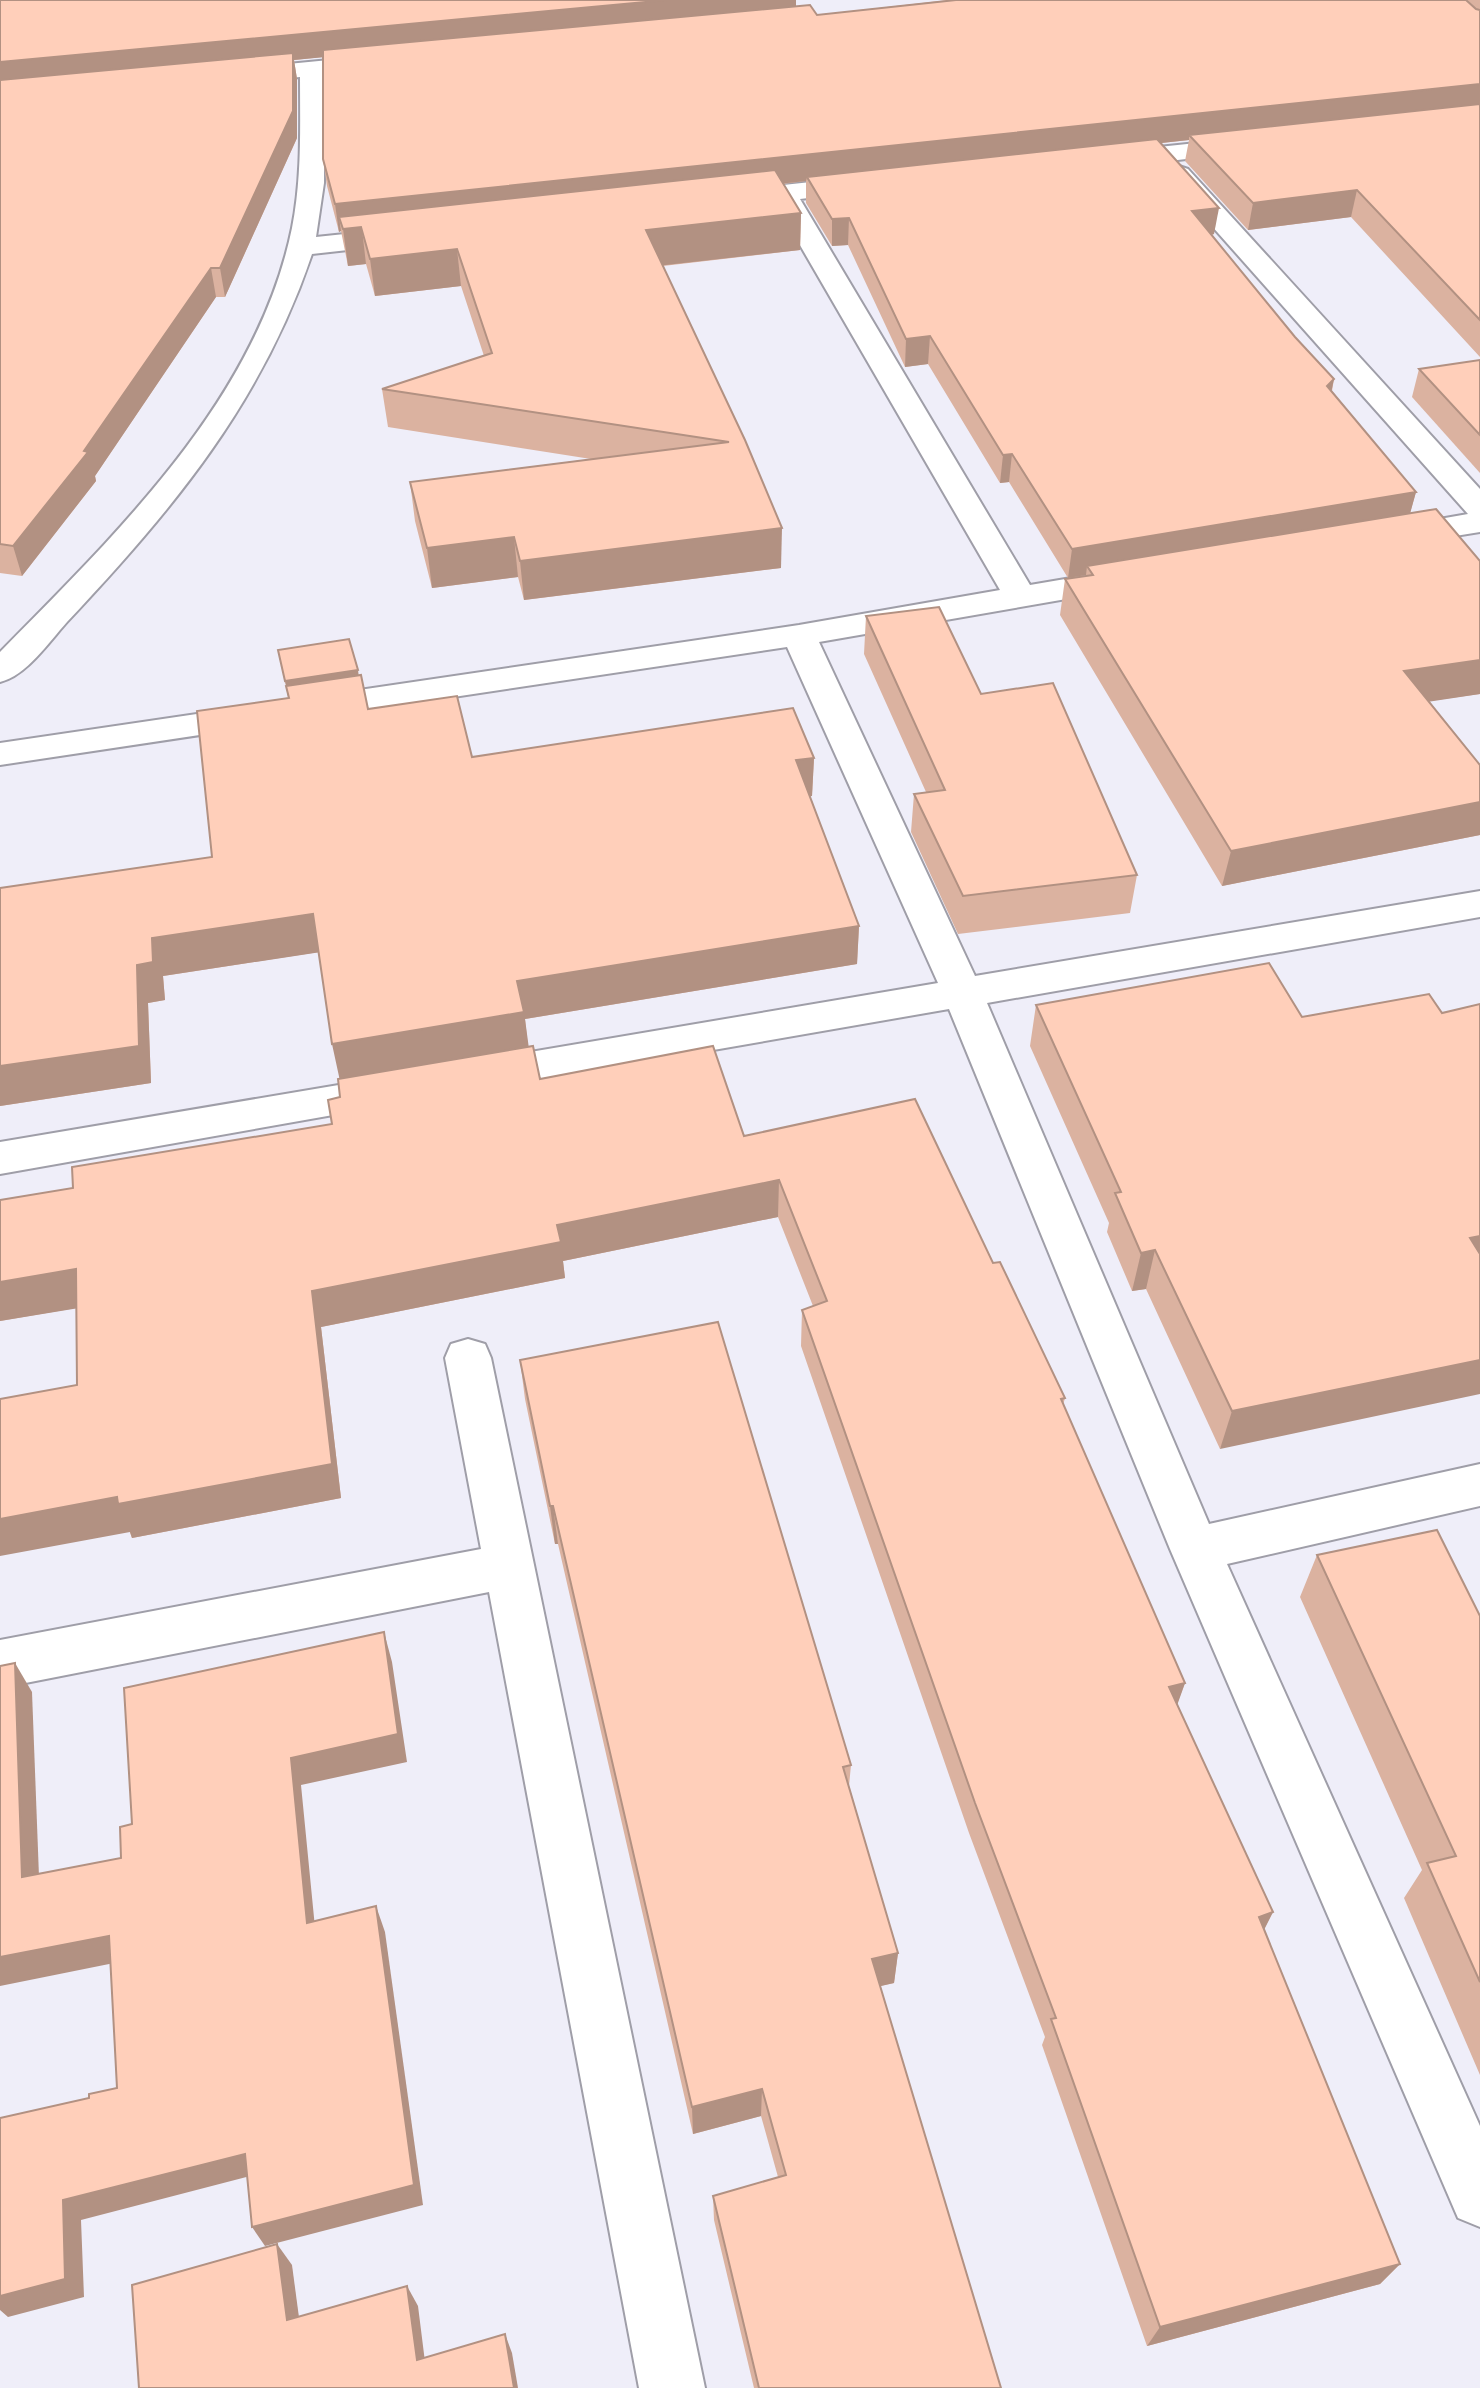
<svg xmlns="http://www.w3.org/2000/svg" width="1480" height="2388" viewBox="0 0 1480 2388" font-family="'Zilla Slab',serif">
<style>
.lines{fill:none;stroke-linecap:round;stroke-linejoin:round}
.street-casing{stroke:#9f9ea8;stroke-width:4}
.street{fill:#fff;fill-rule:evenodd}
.wall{fill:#dbb2a0}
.shaded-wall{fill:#b29182}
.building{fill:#ffcfba;stroke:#b29182;stroke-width:2}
</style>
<rect width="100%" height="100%" fill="#efeef9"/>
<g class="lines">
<defs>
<g id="street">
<path d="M381 55 393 62 389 67 324 75V183L316 237 402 228 411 230 415 236 411 242 402 244 312 254C261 404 174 508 67 622 49 642 26 676 0 682V652C117 533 257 399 292 228 302 178 300 127 300 77L235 83 223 76 235 69Z"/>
<path d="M1245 138 1258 146 1254 151 1110 168 1097 160 1110 152Z"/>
<path d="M1179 166 1188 169 1480 489V532L1393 546 1382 543 1377 536 1382 529 1468 514 1170 179 1166 174 1170 169Z"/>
<path d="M867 176 880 184 876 190 800 199 1030 585 1124 569 1136 572 1140 579 1136 586 1124 589 819 642 975 976 1480 891V917L987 1003 1209 1524 1480 1464V1506L1227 1564 1480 2126V2227L1458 2218 1170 1549 949 1009 477 1091 462 1087 456 1076 462 1065 477 1061 938 983 787 647 0 765V743L799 625 1000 590 775 202 728 207 715 199 728 191Z"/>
<path d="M386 1077 401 1081 407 1092 401 1103 0 1174V1142Z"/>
<path d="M468 1339 485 1344 491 1358 705 2388H639L489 1592 0 1688V1640L481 1549 445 1358 451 1344Z"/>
</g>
</defs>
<use href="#street" class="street-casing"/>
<use href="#street" class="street"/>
</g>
<g class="wall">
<path d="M0 0 796 6 817 15 948 0H1480V357L1351 217 1248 230 1185 161 1189 140 1161 143 1214 234 1212 235 1295 337 1334 379 1332 391 1416 492 1410 513 1480 561V694L1429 701 1480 765V835L1222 886 1060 615 1065 579 1086 576V575L1068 578 1009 482 1000 483 928 364 905 367 848 245 832 246 806 203V181L783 184 801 213 800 250 663 266 781 568 524 600 518 577 432 588 415 521 410 482 591 459 388 427 382 389 484 356 461 286 375 296 366 264 348 266 341 231 339 232 327 186 323 159V57L294 60 297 79V138L225 297H216L95 476 96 481 22 576 0 573Z"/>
<path d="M1480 360V473L1412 397 1419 369Z"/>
<path d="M866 616 981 694 1137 875 1130 913 958 934 911 832 914 794 926 792 864 654Z"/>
<path d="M278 650 358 675 368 709 472 757 814 758 812 796H810L859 926 857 964 525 1019 528 1047 540 1079 744 1136 993 1263 1065 1398 1063 1405 1185 1683 1177 1704 1273 1912 1264 1929 1400 2264 1380 2284 1147 2346 1042 2045 1045 2037 969 1833 801 1346 802 1310 813 1306 778 1217 563 1261 565 1278 321 1327 341 1498 132 1538 77 1385 76 1308 0 1321V1200L73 1188 332 1124 340 1097V1079L319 952 163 976 165 1000 148 1003 151 1083 0 1106V888L212 857 289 698Z"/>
<path d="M1429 994 1220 1449 1146 1289 1132 1291 1107 1232 1109 1223 1030 1046 1036 1005 1302 1017Z"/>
<path d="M520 1360 851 1765 849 1786 898 1953 894 1983 880 1986 1001 2388H754L714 2220 713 2196 778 2177 761 2116 693 2134 558 1544H555L525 1399Z"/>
<path d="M1317 1555 1480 1616V2075L1404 1898 1422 1870 1300 1597Z"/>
</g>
<g class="shaded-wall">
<path d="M667 0H796V12L294 60 297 79V138L225 297 220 268 0 88V62Z"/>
<path d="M1480 84V109L1189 135V140L809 181 807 177 806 181 362 229 366 264 348 266 343 229 339 217 341 231 339 232 335 204Z"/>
<path d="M1357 190 1351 217 1248 230 1253 203Z"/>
<path d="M1219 208 1214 234 1188 238 1192 211Z"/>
<path d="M801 213 800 250 648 267 646 230Z"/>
<path d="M849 218 848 245 832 246V219Z"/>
<path d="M457 249 461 286 375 296 370 259Z"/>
<path d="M211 268 216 297 95 476 96 481 22 576 13 546 84 451Z"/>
<path d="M930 336 928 364 905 367 906 339Z"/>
<path d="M1334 379 1328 407 1327 386Z"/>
<path d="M1012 454 1009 482 1000 483 1003 455Z"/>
<path d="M1416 492 1408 521 1087 566 1086 575 1068 578 1072 549Z"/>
<path d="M782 528 781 568 524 600 520 561Z"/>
<path d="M514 537 518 577 432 588 427 548Z"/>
<path d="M1480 660V694L1394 707 1404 671Z"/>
<path d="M358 670 360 686 288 697 285 681Z"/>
<path d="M814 758 812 796 795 799 796 760Z"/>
<path d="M1480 802V835L1222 886 1231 851Z"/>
<path d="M313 914 321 952 163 976 165 1000 148 1003 151 1083 0 1106V1066L137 965 152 938Z"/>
<path d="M859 926 857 964 525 1019 529 1049 340 1081 332 1044 517 981Z"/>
<path d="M779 1180 778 1217 563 1261 565 1278 321 1327 341 1498 132 1538 130 1532 0 1556V1519L312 1291 557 1225Z"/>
<path d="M1480 1236V1271L1470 1238Z"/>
<path d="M1155 1250 1146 1289 1132 1291 1141 1253Z"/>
<path d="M76 1269 91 1306 0 1321V1282Z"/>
<path d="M1480 1360V1394L1220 1449 1232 1411Z"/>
<path d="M550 1506H553L558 1544H555Z"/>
<path d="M384 1632 392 1662 407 1762 301 1785 317 1948 307 1923 291 1758Z"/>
<path d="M15 1663 32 1692 40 1903 22 1877Z"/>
<path d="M1185 1683 1174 1714 1169 1687Z"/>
<path d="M376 1906 385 1932 423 2205 265 2246 252 2227Z"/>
<path d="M1273 1912 1259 1940V1917Z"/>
<path d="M109 1936 124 1961 0 1986V1957Z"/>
<path d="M898 1953 894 1983 868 1989 872 1959Z"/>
<path d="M762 2089 761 2116 693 2134 692 2107Z"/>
<path d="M245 2154 258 2174 81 2220 84 2297 8 2317 0 2310V2296L63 2200Z"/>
<path d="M277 2244 292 2265 302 2340 287 2320Z"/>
<path d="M1400 2264 1380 2284 1147 2346 1160 2327Z"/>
<path d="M407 2286 418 2306 427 2378 417 2360Z"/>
<path d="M505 2334 512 2353 518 2388H514Z"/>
</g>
<g class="building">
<path d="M0 0H667L0 62Z"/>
<path d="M956 0H1466L1476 9 1480 10V84L335 204 323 159V50L810 5 817 15Z"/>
<path d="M293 53V111L220 268H211L84 451 88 452 13 546 0 544V80Z"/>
<path d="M1480 104V320L1357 190 1253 203 1189 135Z"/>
<path d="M1157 139 1219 208 1192 211 1295 337 1334 379 1327 386 1416 492 1072 549 1012 454 1003 455 930 336 906 339 849 218 832 219 807 177Z"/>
<path d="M775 170 801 213 646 230 745 440 782 528 520 561 514 537 427 548 410 482 729 442 382 389 492 353 457 249 370 259 361 227 343 229 339 217Z"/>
<path d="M1480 360V435L1419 369Z"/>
<path d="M1436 509 1480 561V660L1404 671 1480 765V802L1231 851 1065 579 1093 575 1087 566Z"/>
<path d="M939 607 981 694 1053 683 1137 875 963 896 914 794 945 790 866 616Z"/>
<path d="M349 639 358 670 285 681 278 650Z"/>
<path d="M361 675 368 709 457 696 472 757 793 708 814 758 796 760 859 926 517 981 524 1012 332 1044 313 914 152 938 153 962 137 965 139 1046 0 1066V888L212 857 197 711 289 698 286 686Z"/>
<path d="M1269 963 1302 1017 1429 994 1442 1013 1480 1004V1236L1470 1238 1480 1254V1360L1232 1411 1155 1250 1141 1253 1115 1193 1121 1192 1036 1005Z"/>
<path d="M533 1046 540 1079 713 1046 744 1136 915 1099 993 1263 1000 1262 1065 1398 1061 1399 1185 1683 1169 1687 1273 1912 1259 1917 1400 2264 1160 2327 1051 2019 1056 2018 975 1803 802 1310 827 1301 779 1180 557 1225 561 1242 312 1291 332 1464 118 1504 117 1497 0 1519V1399L77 1385 76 1269 0 1282V1200L73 1188 72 1167 332 1124 328 1100 340 1097 338 1079Z"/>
<path d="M718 1322 851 1765 843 1767 898 1953 872 1959 1001 2388H759L713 2196 786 2175 762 2089 692 2107 553 1506H550L520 1360Z"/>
<path d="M1437 1530 1480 1616V1982L1427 1863 1456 1856 1317 1555Z"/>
<path d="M384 1632 398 1734 291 1758 307 1923 376 1906 414 2185 252 2227 245 2154 63 2200 65 2279 0 2296V2118L89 2098V2094L117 2088 109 1936 0 1957V1666L15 1663 22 1877 121 1858 120 1827 132 1824 124 1688Z"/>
<path d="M277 2244 287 2320 407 2286 417 2360 505 2334 514 2388H139L132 2285Z"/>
</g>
</svg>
